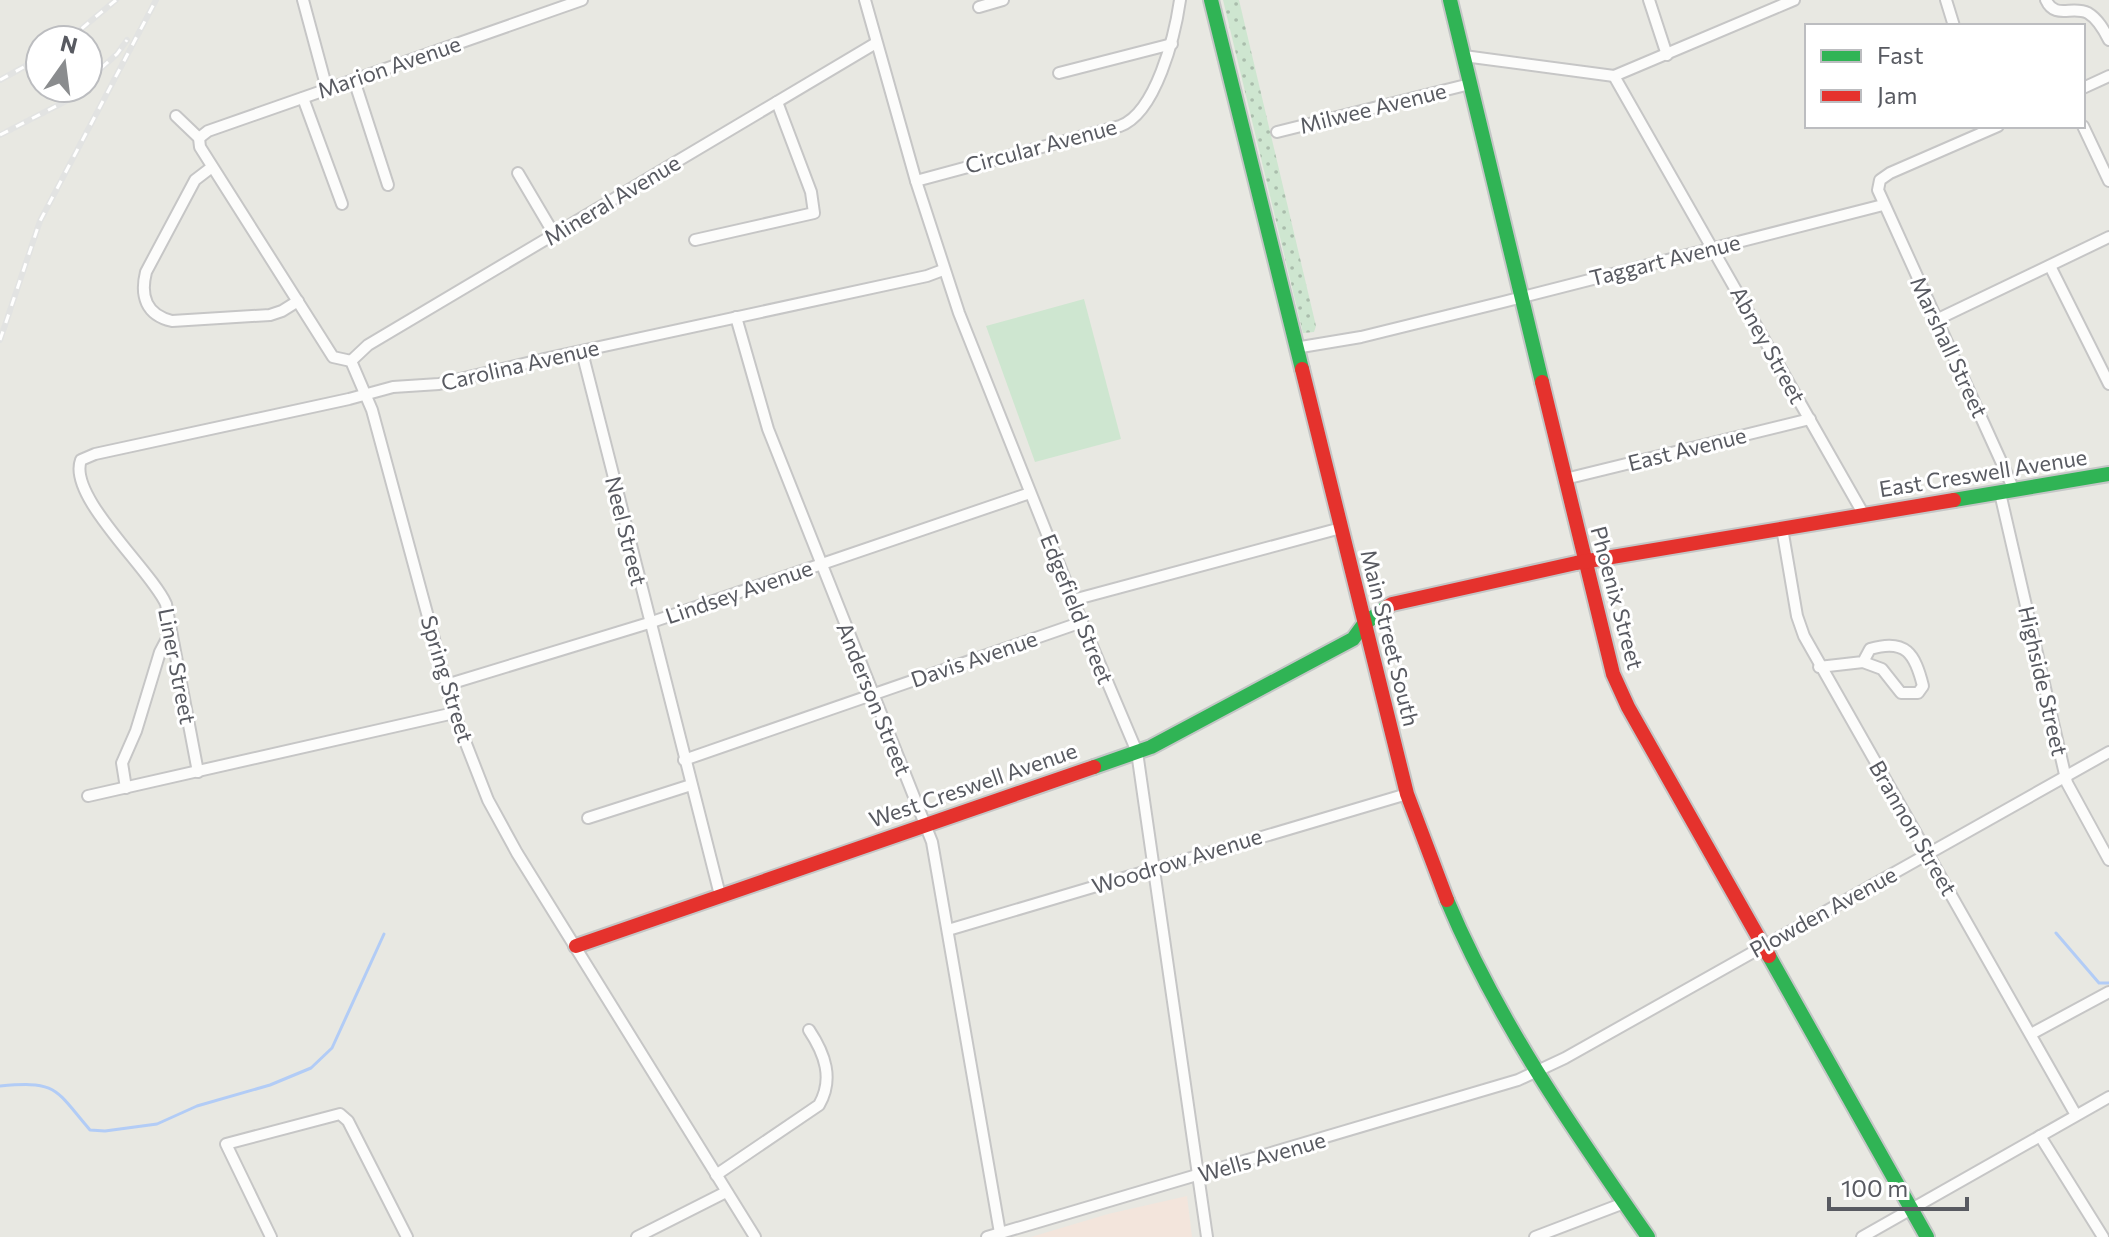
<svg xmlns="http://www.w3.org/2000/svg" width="2109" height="1237" viewBox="0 0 2109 1237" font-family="Commissioner,sans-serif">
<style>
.medical{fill:#f3e5dc}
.grass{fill:url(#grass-dots)}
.pitch{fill:#cee6d0}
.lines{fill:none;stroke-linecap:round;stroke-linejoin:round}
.stream{stroke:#b2ccf6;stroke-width:3}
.street-casing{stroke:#c6c6c6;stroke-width:14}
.fast-casing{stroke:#c4c6c6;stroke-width:18}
.jam-casing{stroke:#c4c6c6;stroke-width:18}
.street{stroke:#fcfcfb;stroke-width:10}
.fast{stroke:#30b455;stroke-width:14}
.jam{stroke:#e5322d;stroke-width:14}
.rail-casing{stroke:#e2e3e2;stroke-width:6}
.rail{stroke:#fff;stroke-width:3;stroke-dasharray:9;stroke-linecap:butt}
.labels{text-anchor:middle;stroke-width:6;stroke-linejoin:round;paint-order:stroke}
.street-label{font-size:22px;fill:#585a61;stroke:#fff}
</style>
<defs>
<pattern id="grass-dots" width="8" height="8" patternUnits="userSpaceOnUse" patternTransform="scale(2)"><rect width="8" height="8" fill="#cee6d0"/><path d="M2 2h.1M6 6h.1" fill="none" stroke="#aabdac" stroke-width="1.8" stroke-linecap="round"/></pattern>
</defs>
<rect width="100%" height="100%" fill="#e8e8e2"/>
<path class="medical" d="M1187 1196 1192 1237H1031L1108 1214Z"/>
<path class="grass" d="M1223 0H1239L1316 326 1314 332 1303 333Z"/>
<path class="pitch" d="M1084 299 1121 439 1035 462 986 326Z"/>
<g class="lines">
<g class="stream">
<path d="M2056 933 2099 983H2109"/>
<path d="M0 1086C58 1081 54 1088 90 1130L105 1131 157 1124 197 1106 270 1085 311 1068 332 1048 384 934"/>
</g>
<defs>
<g id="street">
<path d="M303 0 327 89"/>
<path d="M865 0 916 181 959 313 1082 622 1137 752 1207 1237"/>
<path d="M1649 0 1667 55"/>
<path d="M1946 0 1954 26"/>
<path d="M2046 0C2055 20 2072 5 2088 13 2098 19 2104 30 2109 40"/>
<path d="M979 7 1003 0"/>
<path d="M1464 56 1614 76"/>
<path d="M1059 73 1172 44"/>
<path d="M1614 76 1864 515"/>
<path d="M1614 76 1794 0"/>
<path d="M354 80 388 185"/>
<path d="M2083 88 2109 76"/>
<path d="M303 98 342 204"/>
<path d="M176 116 199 138 200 147 333 357 351 361 372 410 454 713 488 800 517 853 755 1237"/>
<path d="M1998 126 1890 173 1880 180 1878 190 2014 490"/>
<path d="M2083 126 2109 181"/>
<path d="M1277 132 1470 84"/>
<path d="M199 138 208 131 582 0"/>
<path d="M212 167 195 180 146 272C140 296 146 315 172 321L270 315 282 311 298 301"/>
<path d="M518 173 554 234"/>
<path d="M916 181 1120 126C1156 113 1175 35 1180 0"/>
<path d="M695 240 814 213 811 192 777 102"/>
<path d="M2050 266 2109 384"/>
<path d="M736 317 768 429 932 842 1000 1233"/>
<path d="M1936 320 2109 237"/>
<path d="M1295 348 1361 337 1503 302 1883 205"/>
<path d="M582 352 720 895"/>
<path d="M351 361 368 345 876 43"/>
<path d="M1565 479 1810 419"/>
<path d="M2000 493 2067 783 2109 860"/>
<path d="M1782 528 1797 616 1804 636 2076 1115"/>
<path d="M1073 600 1341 528"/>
<path d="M1819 667 1863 662 1870 649C1906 638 1915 654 1923 686L1918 693H1901L1882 669 1863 662"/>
<path d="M446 685 649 623 1030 493"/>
<path d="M684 760 1082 622"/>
<path d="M198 772 166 604C151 570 67 496 81 460L95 454 349 399 393 387 439 384 544 359 927 276 943 270"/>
<path d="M126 788 122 763 136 731 160 652 171 631"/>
<path d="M88 796 454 713"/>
<path d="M588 818 691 785"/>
<path d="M948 930 1407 794"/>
<path d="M2031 1034 2109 992"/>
<path d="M2040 1136 2103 1237"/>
<path d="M716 1175 819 1105C834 1079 825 1054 809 1030"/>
<path d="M271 1237 226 1144 340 1114 348 1121 407 1237"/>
<path d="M637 1237 726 1192"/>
<path d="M987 1237 1518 1080 1565 1058 2109 752"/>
<path d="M1535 1237 1624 1203"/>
<path d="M1862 1237 2109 1097"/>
</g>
<g id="fast">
<path d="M1211 0 1302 369"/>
<path d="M1450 0 1542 382"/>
<path d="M1954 500 2109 474"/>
<path d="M1094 767 1151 747 1353 639 1364 624 1387 607"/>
<path d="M1447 900C1498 1022 1573 1129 1648 1237"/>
<path d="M1769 956 1927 1237"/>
</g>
<g id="jam">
<path d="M1302 369 1407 794 1447 900"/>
<path d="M1542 382 1613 674 1628 707 1769 956"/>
<path d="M1387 607 1392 604 1576 563 1954 500"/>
<path d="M576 946 1094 767"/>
</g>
</defs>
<use href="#street" class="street-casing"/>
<use href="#fast" class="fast-casing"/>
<use href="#jam" class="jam-casing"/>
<use href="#street" class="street"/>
<use href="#fast" class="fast"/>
<use href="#jam" class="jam"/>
<defs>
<g id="rail">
<path d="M68 40 116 0"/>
<path d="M0 80 40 58"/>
<path d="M88 80 117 54 127 40"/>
<path d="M0 135 66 101 79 88"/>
<path d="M0 340 40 221 156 0"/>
</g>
</defs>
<use href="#rail" class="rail-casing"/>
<use href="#rail" class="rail"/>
</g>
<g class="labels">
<g class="street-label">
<text transform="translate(389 67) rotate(-19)" y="8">Marion Avenue</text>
<text transform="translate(1373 108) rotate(-14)" y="8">Milwee Avenue</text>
<text transform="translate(1041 146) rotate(-15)" y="8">Circular Avenue</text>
<text transform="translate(612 200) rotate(-31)" y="8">Mineral Avenue</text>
<text transform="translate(1665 260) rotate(-14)" y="8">Taggart Avenue</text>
<text transform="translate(1768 345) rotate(61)" y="8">Abney Street</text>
<text transform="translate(1949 347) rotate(65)" y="8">Marshall Street</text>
<text transform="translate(520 365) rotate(-13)" y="8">Carolina Avenue</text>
<text transform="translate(1687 449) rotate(-14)" y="8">East Avenue</text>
<text transform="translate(1983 473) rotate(-9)" y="8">East Creswell Avenue</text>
<text transform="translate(626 531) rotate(76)" y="8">Neel Street</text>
<text transform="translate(739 592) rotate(-19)" y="8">Lindsey Avenue</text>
<text transform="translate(1617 598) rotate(75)" y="8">Phoenix Street</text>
<text transform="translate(1077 609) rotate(68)" y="8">Edgefield Street</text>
<text transform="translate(1390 638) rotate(76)" y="8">Main Street South</text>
<text transform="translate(974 659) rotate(-19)" y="8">Davis Avenue</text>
<text transform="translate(177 666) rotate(79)" y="8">Liner Street</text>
<text transform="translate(447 679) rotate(73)" y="8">Spring Street</text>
<text transform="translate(2043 681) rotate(77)" y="8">Highside Street</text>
<text transform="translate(874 699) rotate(68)" y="8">Anderson Street</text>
<text transform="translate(973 785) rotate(-19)" y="8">West Creswell Avenue</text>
<text transform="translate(1913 828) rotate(60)" y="8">Brannon Street</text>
<text transform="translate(1177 861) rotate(-17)" y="8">Woodrow Avenue</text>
<text transform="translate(1823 912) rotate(-29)" y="8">Plowden Avenue</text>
<text transform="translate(1262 1157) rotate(-16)" y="8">Wells Avenue</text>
</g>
</g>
<rect x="1805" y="24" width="280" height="104" fill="#ffffff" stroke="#bcbdc0" stroke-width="2"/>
<rect x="1821" y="50" width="40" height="12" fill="#30b455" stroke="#bcbdc0" stroke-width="2"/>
<text x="1877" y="64" font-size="24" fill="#585a61">Fast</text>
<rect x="1821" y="90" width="40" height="12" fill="#e5322d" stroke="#bcbdc0" stroke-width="2"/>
<text x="1877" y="104" font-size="24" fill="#585a61">Jam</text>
<g transform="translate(64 64) rotate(14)"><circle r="38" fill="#ffffff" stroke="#bcbdc0" stroke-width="2"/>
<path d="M0-6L14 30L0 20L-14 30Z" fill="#8a8c8e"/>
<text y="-12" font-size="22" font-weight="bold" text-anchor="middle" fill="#585a61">N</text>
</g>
<path d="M1829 1197v12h138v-12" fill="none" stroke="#585a61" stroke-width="4"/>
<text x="1841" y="1197" font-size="24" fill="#585a61" stroke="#ffffff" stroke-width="6" paint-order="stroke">100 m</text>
</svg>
